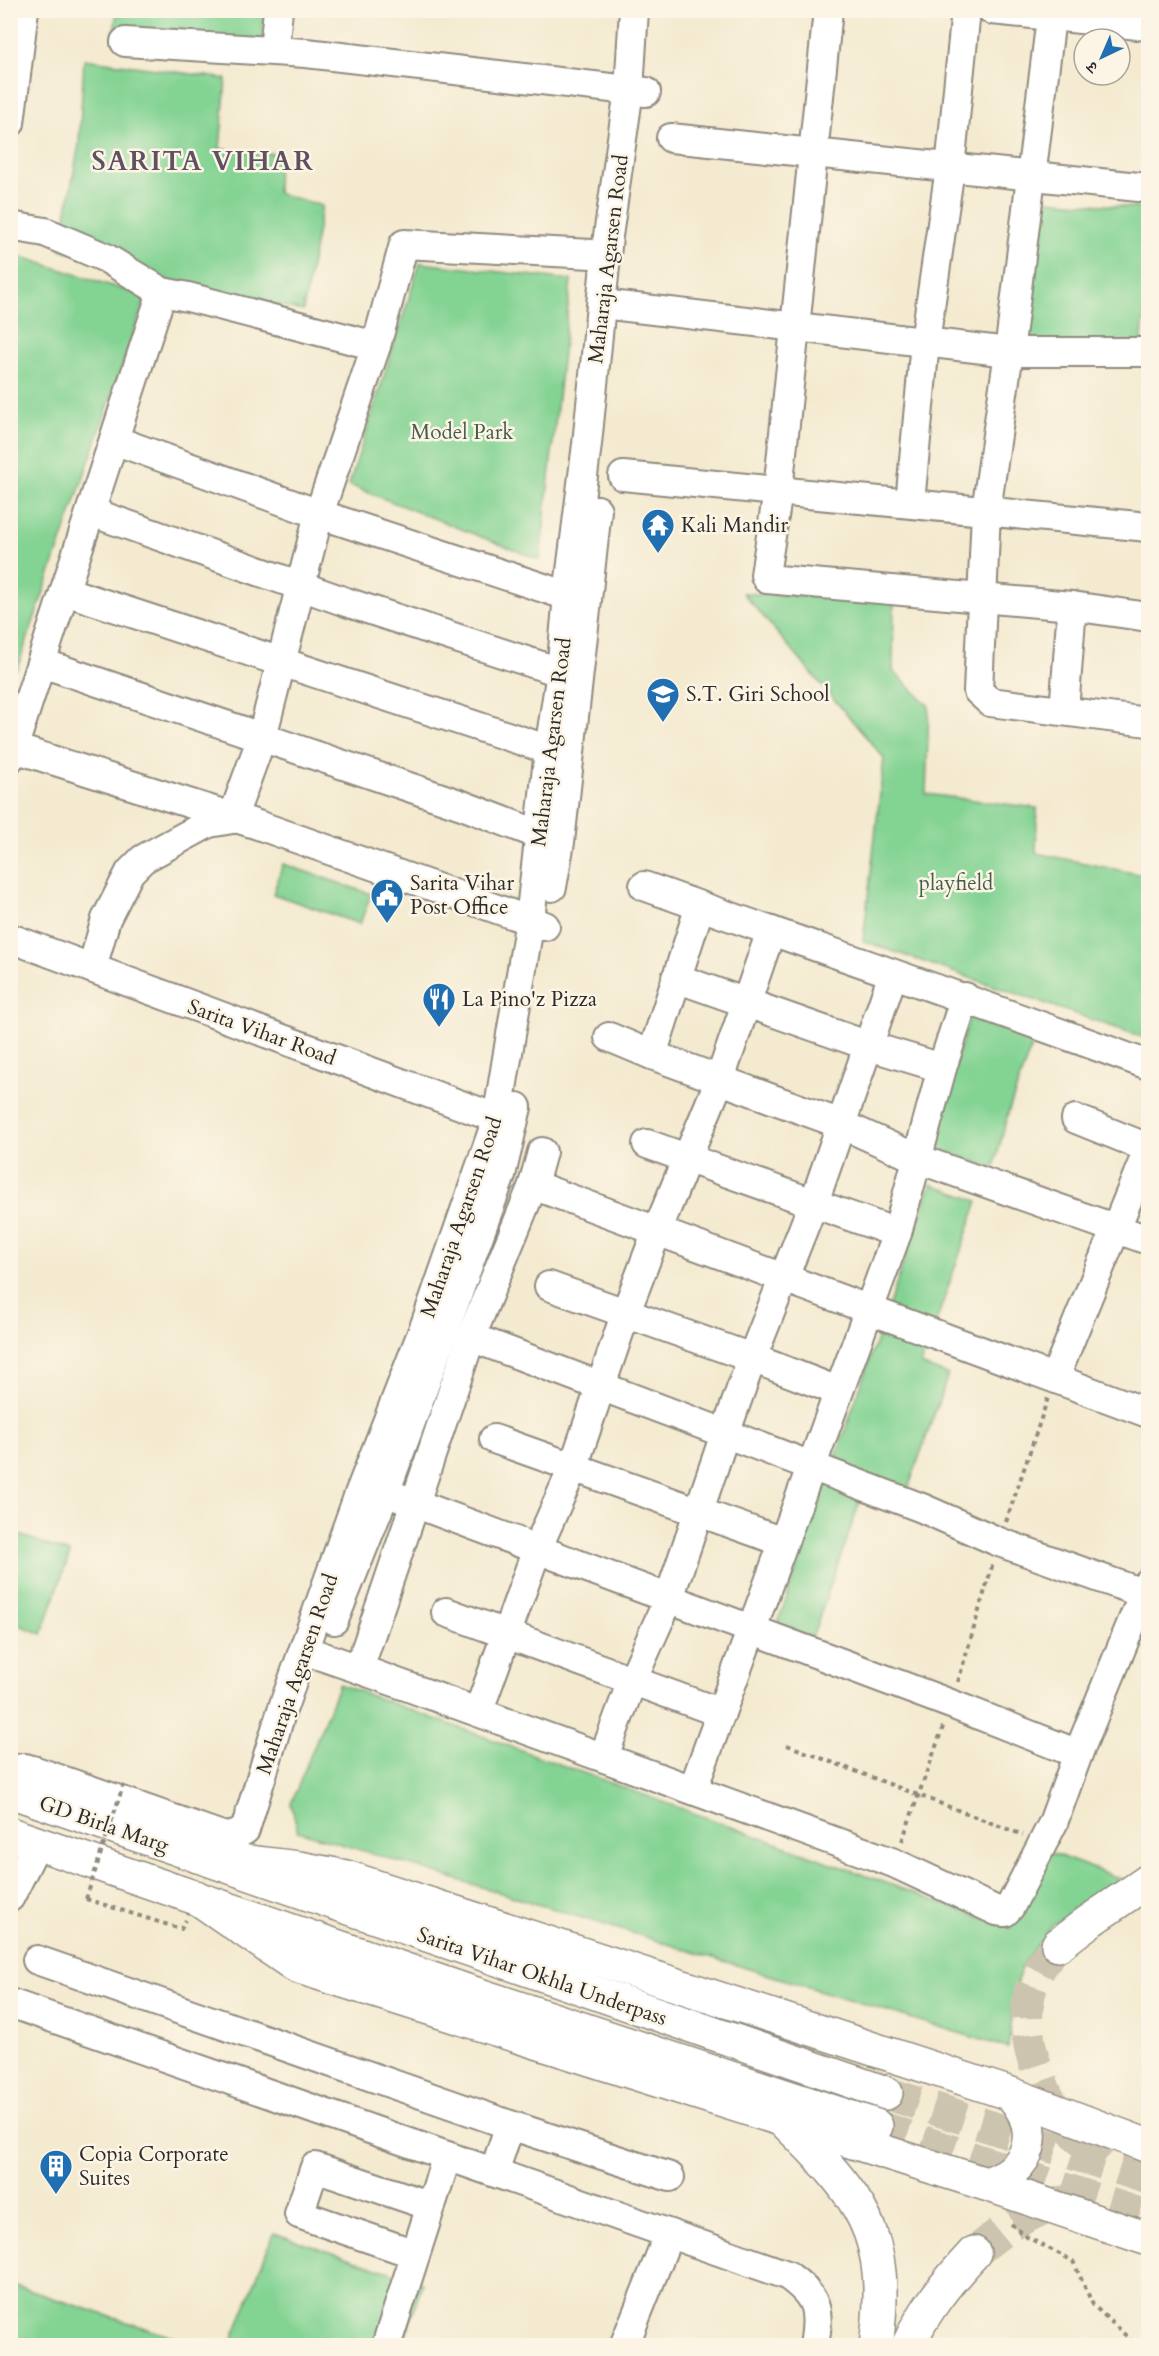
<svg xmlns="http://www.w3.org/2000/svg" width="1159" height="2356" viewBox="0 0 1159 2356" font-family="Cardo,'Noto Serif Devanagari',serif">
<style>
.green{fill:#83d393;stroke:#577f5f;stroke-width:1.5}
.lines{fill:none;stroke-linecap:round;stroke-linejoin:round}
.major-tunnel{stroke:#ccc4af;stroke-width:33;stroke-dasharray:33 16;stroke-linecap:butt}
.highway-tunnel{stroke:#ccc4af;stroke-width:33;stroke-dasharray:33 16;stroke-linecap:butt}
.minor-casing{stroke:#908a7e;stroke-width:32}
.major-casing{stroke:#908a7e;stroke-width:36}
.highway-casing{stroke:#908a7e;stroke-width:36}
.path{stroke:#908a7e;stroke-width:4;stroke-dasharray:4.5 4.5;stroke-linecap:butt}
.minor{stroke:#fff;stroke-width:28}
.major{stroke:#fff;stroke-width:33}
.highway{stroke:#fff;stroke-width:33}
.path-bridge{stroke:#908a7e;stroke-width:4;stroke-dasharray:4.5 4.5;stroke-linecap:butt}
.labels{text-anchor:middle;stroke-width:5;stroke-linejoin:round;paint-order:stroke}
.street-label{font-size:21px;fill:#2b2b2b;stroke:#fcf5e5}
.park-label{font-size:21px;fill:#455d4a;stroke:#fcf5e5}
.poi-label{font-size:21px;fill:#2b2b2b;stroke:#fcf5e5;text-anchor:start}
.district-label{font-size:27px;font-weight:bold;letter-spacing:1.5px;fill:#605162;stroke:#fcf5e5}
</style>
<rect width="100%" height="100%" fill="#fcf5e5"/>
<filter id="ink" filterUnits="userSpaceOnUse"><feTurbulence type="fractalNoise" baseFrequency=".0167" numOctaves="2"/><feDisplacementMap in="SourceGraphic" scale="12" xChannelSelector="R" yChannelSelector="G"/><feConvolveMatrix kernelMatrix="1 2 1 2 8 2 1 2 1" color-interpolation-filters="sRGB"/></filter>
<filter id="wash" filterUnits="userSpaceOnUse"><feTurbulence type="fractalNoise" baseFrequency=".008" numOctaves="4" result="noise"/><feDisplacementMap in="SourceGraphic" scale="24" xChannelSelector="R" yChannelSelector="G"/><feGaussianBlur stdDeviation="1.35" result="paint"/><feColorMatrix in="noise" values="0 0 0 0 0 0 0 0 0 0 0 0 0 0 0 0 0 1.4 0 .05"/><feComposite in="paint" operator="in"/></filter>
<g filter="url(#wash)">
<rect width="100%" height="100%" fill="#f4ead0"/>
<g class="green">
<path d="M117 11H265L260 58 113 40Z"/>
<path d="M84 59 226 79 220 149 278 154 277 193 322 206 303 311 166 280 60 249 79 144Z"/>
<path d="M1036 199 1148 209V267L1141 350 1024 339Z"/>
<path d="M10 253 146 297 17 669 10 666Z"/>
<path d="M420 263 571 280 540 560 349 485Z"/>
<path d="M743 593 894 601 893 671 929 706 926 794 1037 808 1036 853 1148 876V1039L863 941 884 758Z"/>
<path d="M283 864 371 894 360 924 273 894Z"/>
<path d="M972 1009 1036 1033 1008 1113 994 1168 930 1147Z"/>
<path d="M931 1184 978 1201 921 1365 948 1375 901 1509 862 1496 812 1638 777 1625Z"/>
<path d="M11 1532 70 1553 42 1634 11 1622Z"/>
<path d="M339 1684 1010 1928 1041 1849 1124 1880 1052 1925 1033 1951 1022 1967 1016 1988 1008 2048 298 1831 291 1804Z"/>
<path d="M274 2233 422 2283 403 2345 230 2346Z"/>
<path d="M10 2284 197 2345H11Z"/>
</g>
</g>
<g filter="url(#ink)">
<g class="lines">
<g class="major-tunnel">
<path d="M886 2093 1148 2178"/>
<path d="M876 2126 1148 2217"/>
</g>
<g class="highway-tunnel">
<path d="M1058 1945C1020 1981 1021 2028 1038 2073 1042 2082 1044 2091 1049 2099 1063 2123 1083 2143 1103 2162"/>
<path d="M974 2253 1011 2224 1053 2204 1090 2197"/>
</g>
<defs>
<g id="minor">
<path d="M828 10 778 491 765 575 767 579 1072 606 1148 617"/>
<path d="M992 10 1148 26"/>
<path d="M1052 10 1009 352 986 511 978 691 990 702 1148 722"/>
<path d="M125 42 306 53 646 92"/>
<path d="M274 50 278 10"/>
<path d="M10 123 24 10"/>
<path d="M671 138 1148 188"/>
<path d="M10 226 45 232 106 258 162 292 188 297 376 346"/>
<path d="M602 304 1009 352H1148"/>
<path d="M114 440 319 514 559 593 587 598"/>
<path d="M623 476 1148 527"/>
<path d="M910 503 925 342 950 168 966 10"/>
<path d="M91 512 346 602 578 678"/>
<path d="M65 591 568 756"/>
<path d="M42 663 462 805 558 842"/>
<path d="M1064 711 1072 606"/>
<path d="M14 748 258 825 545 926"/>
<path d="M10 758 162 292"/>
<path d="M232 819 262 737 319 514 376 346 404 244 592 254"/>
<path d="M644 886C812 946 981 1003 1148 1065"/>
<path d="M552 887 560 842 597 510"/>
<path d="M10 938 512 1124"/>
<path d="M92 968 106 919 130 872 143 859 209 823 232 819"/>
<path d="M676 978 869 1046 942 1068"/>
<path d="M609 1037 652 1055 841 1124 918 1159 1148 1240"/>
<path d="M652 1055 700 906"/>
<path d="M1076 1119 1148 1148"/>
<path d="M647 1144 897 1233"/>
<path d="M542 1152 533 1185 471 1337 359 1669 894 1863 997 1911 1005 1912 1010 1907 1053 1823 1078 1754 1148 1583"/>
<path d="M533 1185 1148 1413"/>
<path d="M549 1286 752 1358 838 1391"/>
<path d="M471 1337 922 1508 999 1542 1145 1594"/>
<path d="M1055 1377 1148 1150"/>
<path d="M494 1439 783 1542"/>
<path d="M398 1497 951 1704 1078 1754"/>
<path d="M446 1612 721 1713"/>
<path d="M334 1620 385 1493 501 1175 517 1107"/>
<path d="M304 1650 359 1669"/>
<path d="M479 1710 537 1549 573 1468 626 1312 657 1231 720 1079 771 931"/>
<path d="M604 1756 632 1681 669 1598 725 1434 752 1358 817 1194 893 974"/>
<path d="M10 1770 25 1768 36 1771 225 1837 236 1835 245 1830 281 1713 359 1494 425 1325 497 1119 530 920 549 750 561 672 568 595 587 444 608 236 629 90 634 10"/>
<path d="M693 1789 897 1233 942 1068 965 997"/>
<path d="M10 1897 37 1843"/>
<path d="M37 1960 510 2125 494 2172"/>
<path d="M10 2003 787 2275C818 2297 820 2310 814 2346"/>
<path d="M510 2125 670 2177"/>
<path d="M415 2254 299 2214 315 2167 431 2206"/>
<path d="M386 2346 447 2156"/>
<path d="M624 2346 669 2234"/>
</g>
<g id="major">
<path d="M10 1791 886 2093"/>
<path d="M10 1834 464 1990 876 2126"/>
<path d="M196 1897 296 1966 986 2184C1032 2170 1043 2130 1011 2094L346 1877 299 1868 198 1856"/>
</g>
<g id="highway">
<path d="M1058 1945 1091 1920 1148 1881"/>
<path d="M1011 2094 1148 2146"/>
<path d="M785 2122C861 2197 892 2233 876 2346"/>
<path d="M986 2184 1148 2239"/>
<path d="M908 2346C924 2310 947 2282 974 2253"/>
</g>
</defs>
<use href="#minor" class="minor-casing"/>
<use href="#major" class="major-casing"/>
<use href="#highway" class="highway-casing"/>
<g class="path">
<path d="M1006 1522 1048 1398"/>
<path d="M958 1682 993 1563"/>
<path d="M787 1745 1023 1835"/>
<path d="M902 1841 944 1724"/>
<path d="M86 1899 181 1929 186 1920"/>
<path d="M1011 2224 1027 2237 1073 2261 1093 2305 1137 2346"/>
</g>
<use href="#minor" class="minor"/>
<use href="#major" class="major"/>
<use href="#highway" class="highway"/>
<path class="path-bridge" d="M86 1899 123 1786"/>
</g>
</g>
<defs>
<symbol id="temple-pin" viewBox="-11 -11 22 30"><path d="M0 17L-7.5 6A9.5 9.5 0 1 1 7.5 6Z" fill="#1f6fb2" stroke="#fcf5e5"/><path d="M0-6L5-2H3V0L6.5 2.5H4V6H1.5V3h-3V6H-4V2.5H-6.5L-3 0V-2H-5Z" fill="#fff"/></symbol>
<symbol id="school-pin" viewBox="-11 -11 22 30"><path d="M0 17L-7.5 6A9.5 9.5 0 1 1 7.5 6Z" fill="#1f6fb2" stroke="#fcf5e5"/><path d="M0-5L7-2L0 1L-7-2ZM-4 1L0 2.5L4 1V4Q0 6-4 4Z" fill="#fff"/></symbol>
<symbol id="civic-pin" viewBox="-11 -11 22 30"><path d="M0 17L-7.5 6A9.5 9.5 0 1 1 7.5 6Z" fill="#1f6fb2" stroke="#fcf5e5"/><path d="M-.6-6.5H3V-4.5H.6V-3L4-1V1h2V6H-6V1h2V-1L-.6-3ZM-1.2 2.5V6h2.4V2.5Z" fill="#fff"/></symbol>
<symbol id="restaurant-pin" viewBox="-11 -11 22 30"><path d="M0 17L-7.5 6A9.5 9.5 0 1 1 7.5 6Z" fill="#1f6fb2" stroke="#fcf5e5"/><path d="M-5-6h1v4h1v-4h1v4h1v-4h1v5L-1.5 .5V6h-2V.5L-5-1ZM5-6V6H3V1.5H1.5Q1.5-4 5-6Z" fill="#fff"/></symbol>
<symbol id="building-pin" viewBox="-11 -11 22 30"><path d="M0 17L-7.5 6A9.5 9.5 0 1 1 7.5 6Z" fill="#1f6fb2" stroke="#fcf5e5"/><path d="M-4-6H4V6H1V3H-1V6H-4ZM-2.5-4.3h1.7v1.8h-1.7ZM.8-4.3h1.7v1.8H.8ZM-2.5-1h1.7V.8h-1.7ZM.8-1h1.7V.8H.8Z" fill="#fff"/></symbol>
</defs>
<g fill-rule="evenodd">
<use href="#temple-pin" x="639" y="506" width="38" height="52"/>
<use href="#school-pin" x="644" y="675" width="38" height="52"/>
<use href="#civic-pin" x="368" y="876" width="38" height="52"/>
<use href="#restaurant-pin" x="420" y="980" width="38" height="52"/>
<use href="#building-pin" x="37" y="2147" width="38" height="52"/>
</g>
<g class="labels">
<g class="street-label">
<text transform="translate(608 259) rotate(-83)" y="7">Maharaja Agarsen Road</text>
<text transform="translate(551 742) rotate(-83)" y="7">Maharaja Agarsen Road</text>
<text transform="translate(262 1032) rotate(20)" y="7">Sarita Vihar Road</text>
<text transform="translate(461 1217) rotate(-71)" y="7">Maharaja Agarsen Road</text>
<text transform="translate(297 1674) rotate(-71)" y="7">Maharaja Agarsen Road</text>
<text transform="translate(104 1824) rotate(19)" y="7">GD Birla Marg</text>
<text transform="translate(542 1976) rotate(19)" y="7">Sarita Vihar Okhla Underpass</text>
</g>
<g class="park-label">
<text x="462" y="439">Model Park</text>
<text x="956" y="890">playfield</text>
</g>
<g class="poi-label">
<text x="681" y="532">Kali Mandir</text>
<text x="686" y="701">S.T. Giri School</text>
<text x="410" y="890">Sarita Vihar<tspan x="410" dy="24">Post Office</tspan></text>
<text x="462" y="1006">La Pino'z Pizza</text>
<text x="79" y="2161">Copia Corporate<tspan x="79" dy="24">Suites</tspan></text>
</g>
<g class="district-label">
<text x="203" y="170">SARITA VIHAR</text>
</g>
</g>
<rect width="1159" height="2356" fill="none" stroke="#fcf5e5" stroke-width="36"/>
<g transform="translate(1102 57) rotate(224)"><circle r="28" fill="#fcf5e5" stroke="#a8a49b" stroke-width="1.5"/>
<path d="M0-4.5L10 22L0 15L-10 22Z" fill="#1f6fb2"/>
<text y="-9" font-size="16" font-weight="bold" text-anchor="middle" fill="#2b2b2b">उ</text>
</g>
</svg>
